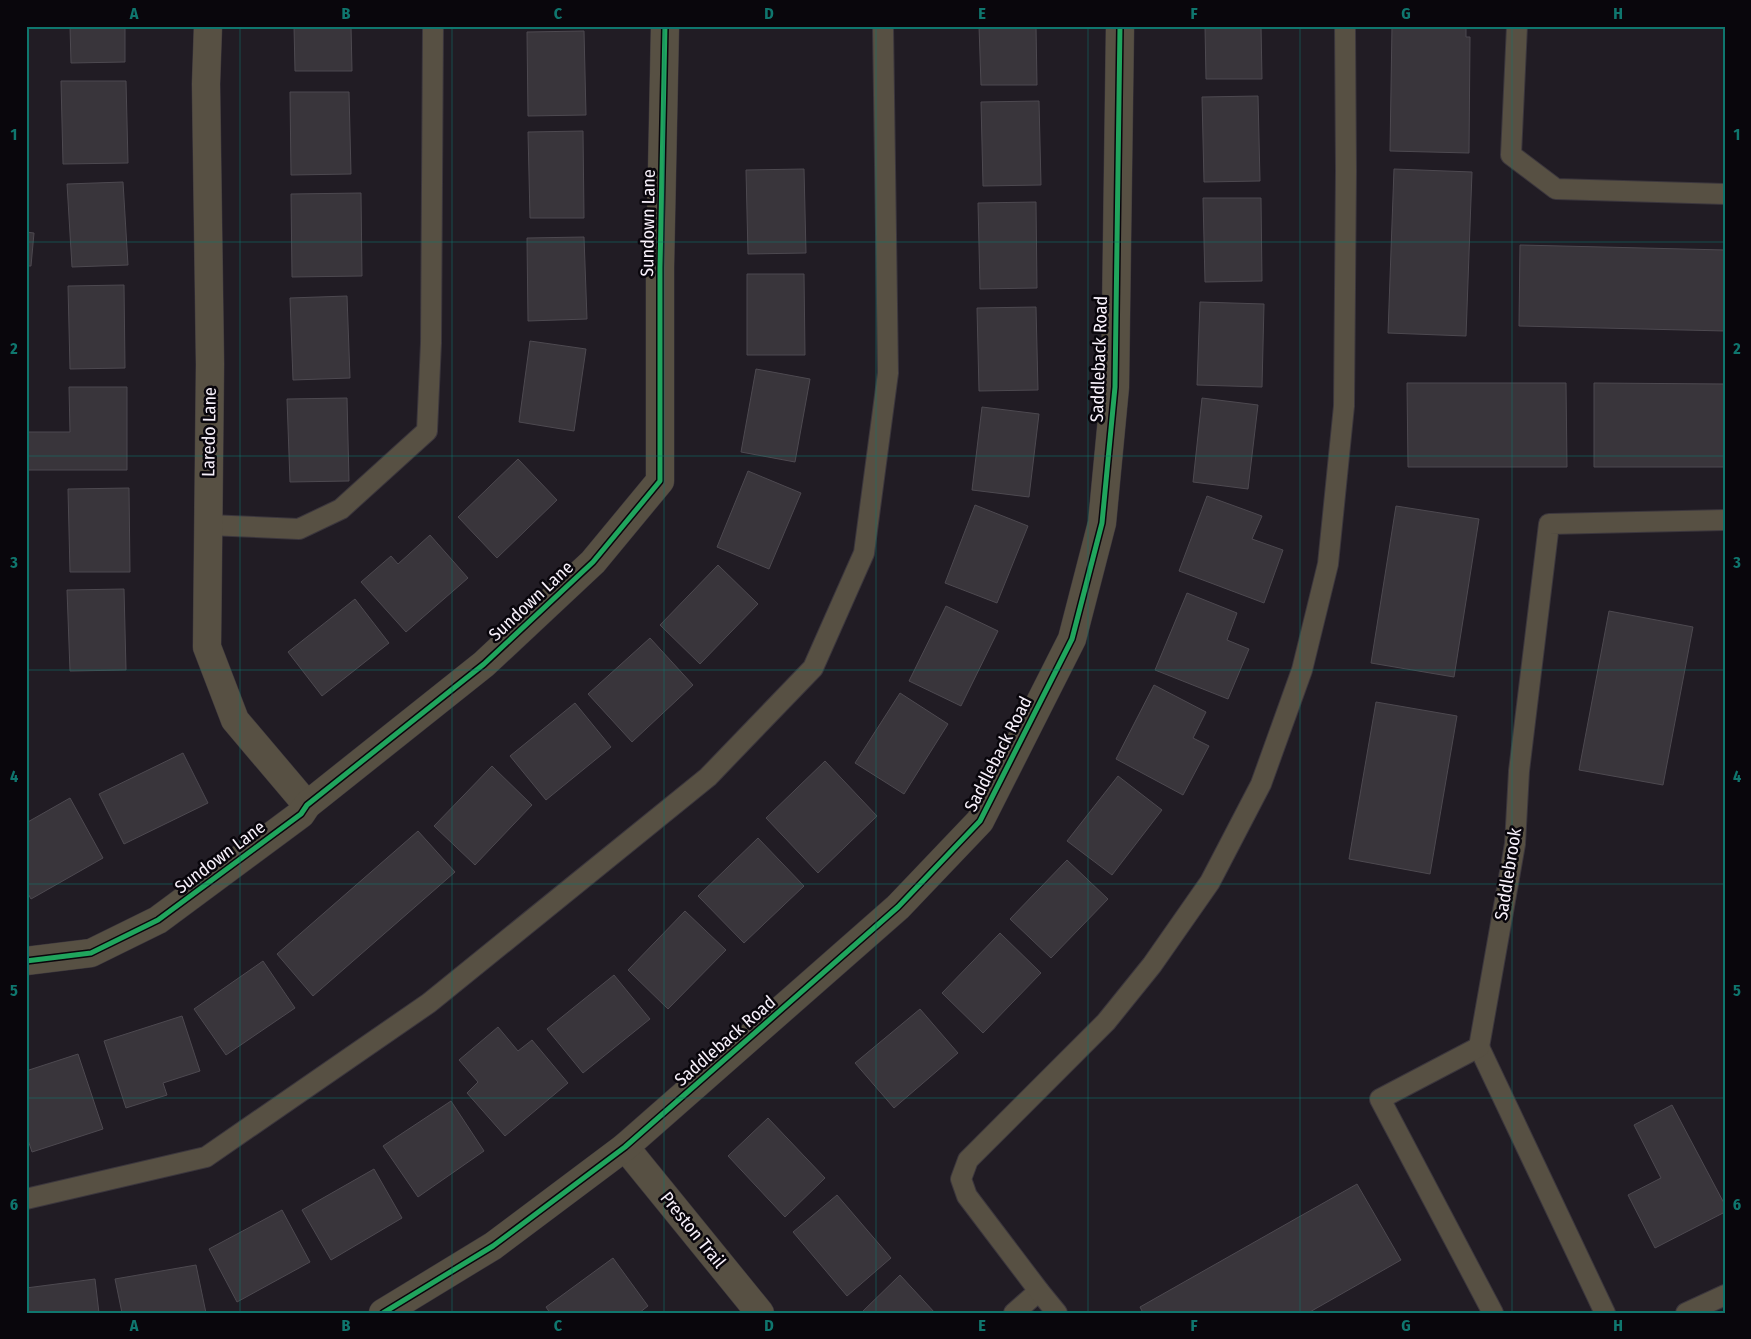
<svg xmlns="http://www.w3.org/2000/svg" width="1751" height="1339" viewBox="0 0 1751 1339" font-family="'Fira Sans Condensed',sans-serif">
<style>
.building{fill:#39353b;stroke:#4d4950}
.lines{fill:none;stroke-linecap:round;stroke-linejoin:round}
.service-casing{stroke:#3b363d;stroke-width:22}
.minor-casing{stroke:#3b363d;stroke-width:29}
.service{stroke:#575043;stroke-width:20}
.minor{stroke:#575043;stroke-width:28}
.cycleway-casing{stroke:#09060c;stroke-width:8}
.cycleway{stroke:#20a55d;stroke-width:5}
.grid{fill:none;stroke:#0f766e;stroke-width:1;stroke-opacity:0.55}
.labels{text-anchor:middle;stroke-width:5;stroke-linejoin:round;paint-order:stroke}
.street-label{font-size:18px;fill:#f8f1fb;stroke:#09060c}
.neatline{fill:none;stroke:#0f766e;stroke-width:2}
.grid-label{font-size:16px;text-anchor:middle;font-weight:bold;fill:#0f766e}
</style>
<rect width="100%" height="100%" fill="#211c24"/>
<g class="building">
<path d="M70 26H125V62L71 63Z"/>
<path d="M294 26H351L352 71H295Z"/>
<path d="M979 26H1036L1037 85H981Z"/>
<path d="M1205 26H1261L1262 79H1206Z"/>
<path d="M1392 26H1466V37H1470L1469 153 1390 151Z"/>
<path d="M584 31 586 115 528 116 527 32Z"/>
<path d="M61 81H126L128 163 63 164Z"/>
<path d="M290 92H349L351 174 291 175Z"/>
<path d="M1258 96 1260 181 1204 182 1202 97Z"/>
<path d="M1039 101 1041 185 983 186 981 102Z"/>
<path d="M583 131 584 218H530L528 132Z"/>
<path d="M804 169 806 253 748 254 746 170Z"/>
<path d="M1394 169 1472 172 1466 336 1388 333Z"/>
<path d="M123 182 128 265 72 267 67 184Z"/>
<path d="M361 193 362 276 292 277 291 194Z"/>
<path d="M1203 198H1261L1262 281 1205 282Z"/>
<path d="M1036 202 1037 288 980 289 978 203Z"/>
<path d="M26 232 34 233 31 266H26Z"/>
<path d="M584 237 587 319 528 321 527 238Z"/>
<path d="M1520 245 1725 250V331L1519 326Z"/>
<path d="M747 274H804L805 355H747Z"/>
<path d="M124 285 125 368 70 369 68 286Z"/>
<path d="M347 296 350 378 293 380 290 298Z"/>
<path d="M1200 302 1264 304 1262 387 1197 385Z"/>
<path d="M1036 307 1038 390 979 391 977 308Z"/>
<path d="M530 341 586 349 574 431 519 422Z"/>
<path d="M756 369 810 379 795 462 741 452Z"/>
<path d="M1407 383H1566L1567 467H1408Z"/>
<path d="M1594 383 1725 384V467H1594Z"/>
<path d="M69 387H127V470H26V432H70Z"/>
<path d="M347 398 349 481 290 482 287 399Z"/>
<path d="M1202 398 1258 405 1248 489 1193 482Z"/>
<path d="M982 407 1039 414 1029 497 972 490Z"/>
<path d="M518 459 557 500 497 558 458 517Z"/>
<path d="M748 471 801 493 769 569 717 547Z"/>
<path d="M129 488 130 572H70L68 489Z"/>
<path d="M1207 496 1262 516 1252 539 1283 550 1264 603 1179 571Z"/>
<path d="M975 505 1028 526 997 603 945 583Z"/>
<path d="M1396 506 1479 519 1454 677 1371 663Z"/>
<path d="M430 535 468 578 406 632 361 582 391 556 398 564Z"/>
<path d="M718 565 758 604 700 664 660 625Z"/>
<path d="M124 589 126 670 70 671 67 590Z"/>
<path d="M1187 593 1237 613 1227 640 1249 649 1228 699 1155 670Z"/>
<path d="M355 599 389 643 322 696 288 652Z"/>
<path d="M946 606 998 631 961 706 909 681Z"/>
<path d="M1609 611 1693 627 1663 785 1579 770Z"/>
<path d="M650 638 693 685 632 742 588 694Z"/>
<path d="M1154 685 1206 712 1193 738 1209 746 1183 795 1116 759Z"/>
<path d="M900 693 948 724 904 794 855 763Z"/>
<path d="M1376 702 1457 716 1430 874 1349 859Z"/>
<path d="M575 703 611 747 546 800 510 756Z"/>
<path d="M183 753 208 803 124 844 99 794Z"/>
<path d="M825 761 877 816 818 873 766 818Z"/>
<path d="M492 766 532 805 475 865 434 826Z"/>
<path d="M1118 776 1162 810 1112 875 1067 841Z"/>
<path d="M70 798 103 858 31 899 26 890V823Z"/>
<path d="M418 831 455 872 313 996 277 954Z"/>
<path d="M758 838 804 886 744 943 698 896Z"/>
<path d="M1067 860 1108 899 1051 958 1010 919Z"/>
<path d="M685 911 726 950 668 1009 628 970Z"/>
<path d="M1000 933 1041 973 983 1033 942 993Z"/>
<path d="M263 961 295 1008 226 1055 194 1009Z"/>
<path d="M614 975 650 1019 583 1073 547 1029Z"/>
<path d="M920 1009 958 1053 894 1108 855 1063Z"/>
<path d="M182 1016 200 1071 163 1083 167 1095 126 1108 104 1041Z"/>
<path d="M498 1027 518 1051 532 1040 568 1083 505 1136 467 1093 478 1082 459 1060Z"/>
<path d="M78 1054 103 1129 32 1152 26 1134V1071Z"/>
<path d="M451 1101 484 1151 418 1197 383 1146Z"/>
<path d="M1672 1105 1725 1205V1212L1655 1248 1628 1195 1661 1178 1634 1125Z"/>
<path d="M768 1118 825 1178 785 1217 728 1156Z"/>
<path d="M374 1169 402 1218 331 1260 302 1210Z"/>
<path d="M1357 1184 1401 1260 1308 1313H1143L1140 1307Z"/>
<path d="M837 1195 891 1258 847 1296 793 1232Z"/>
<path d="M282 1210 310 1262 237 1302 209 1249Z"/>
<path d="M613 1258 648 1306 639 1313H550L546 1307Z"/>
<path d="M196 1265 206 1313H122L115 1279Z"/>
<path d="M900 1275 935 1313H861Z"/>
<path d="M95 1279 99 1313H26V1288Z"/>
</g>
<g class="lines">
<defs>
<g id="service">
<path d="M1517 26 1511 155 1556 189 1725 194"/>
<path d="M208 525 299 529 341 509 427 431 431 343 433 26"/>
<path d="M1479 1047 1605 1313"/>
<path d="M26 1199 206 1157 429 1003 708 777 813 668 864 553 888 373 883 26"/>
<path d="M1014 1313 1039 1291"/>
<path d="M1057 1313 1039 1291 967 1196 961 1179 968 1160 1106 1022 1152 965 1210 882 1261 784 1302 670 1328 564 1344 406 1346 171 1345 26"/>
<path d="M1493 1313 1380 1099 1479 1047 1515 844 1519 771 1549 524 1725 520"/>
<path d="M1686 1313 1725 1295"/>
</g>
<g id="minor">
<path d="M208 26 206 84 210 364 207 647 235 720 307 805"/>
<path d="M26 961 91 953 158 920 301 814 307 805 484 664 593 562 660 481V268L665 26"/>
<path d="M625 1147 760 1313"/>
<path d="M383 1313 493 1246 625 1147 898 907 980 821 1072 639 1102 523 1115 387 1120 26"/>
</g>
</defs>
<use href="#service" class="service-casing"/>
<use href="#minor" class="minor-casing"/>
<use href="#service" class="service"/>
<use href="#minor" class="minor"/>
<defs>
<g id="cycleway">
<path d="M26 961 91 953 158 920 301 814 307 805 484 664 593 562 660 481V268L665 26"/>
<path d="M383 1313 493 1246 625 1147 898 907 980 821 1072 639 1102 523 1115 387 1120 26"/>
</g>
</defs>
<use href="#cycleway" class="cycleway-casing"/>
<use href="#cycleway" class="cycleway"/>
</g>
<path class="grid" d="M240 26V1313M452 26V1313M664 26V1313M876 26V1313M1088 26V1313M1300 26V1313M1512 26V1313M26 242H1725M26 456H1725M26 670H1725M26 884H1725M26 1098H1725"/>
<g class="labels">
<g class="street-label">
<text transform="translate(648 223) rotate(-89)" y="6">Sundown Lane</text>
<text transform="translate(1099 359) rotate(-88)" y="6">Saddleback Road</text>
<text transform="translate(209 432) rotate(-89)" y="6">Laredo Lane</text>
<text transform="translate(531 601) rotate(-43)" y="6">Sundown Lane</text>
<text transform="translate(998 754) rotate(-63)" y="6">Saddleback Road</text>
<text transform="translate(220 857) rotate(-37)" y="6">Sundown Lane</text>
<text transform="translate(1508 874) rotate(-81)" y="6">Saddlebrook</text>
<text transform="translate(725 1041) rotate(-41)" y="6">Saddleback Road</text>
<text transform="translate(693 1230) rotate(51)" y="6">Preston Trail</text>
</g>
</g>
<rect width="1751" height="1339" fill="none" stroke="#09060c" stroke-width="55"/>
<rect x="28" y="28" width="1696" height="1284" class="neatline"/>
<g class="grid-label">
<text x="134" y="19">A</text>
<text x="346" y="19">B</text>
<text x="558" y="19">C</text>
<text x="769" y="19">D</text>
<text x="982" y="19">E</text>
<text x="1194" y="19">F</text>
<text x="1406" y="19">G</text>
<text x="1618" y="19">H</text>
<text x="14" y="140">1</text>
<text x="1737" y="140">1</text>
<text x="14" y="354">2</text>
<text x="1737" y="354">2</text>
<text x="14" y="568">3</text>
<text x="1737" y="568">3</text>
<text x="14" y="782">4</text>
<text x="1737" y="782">4</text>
<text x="14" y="996">5</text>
<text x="1737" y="996">5</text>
<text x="14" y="1210">6</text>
<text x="1737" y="1210">6</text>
<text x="134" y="1331">A</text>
<text x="346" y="1331">B</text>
<text x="558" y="1331">C</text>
<text x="769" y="1331">D</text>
<text x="982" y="1331">E</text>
<text x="1194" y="1331">F</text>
<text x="1406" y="1331">G</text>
<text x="1618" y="1331">H</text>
</g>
</svg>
